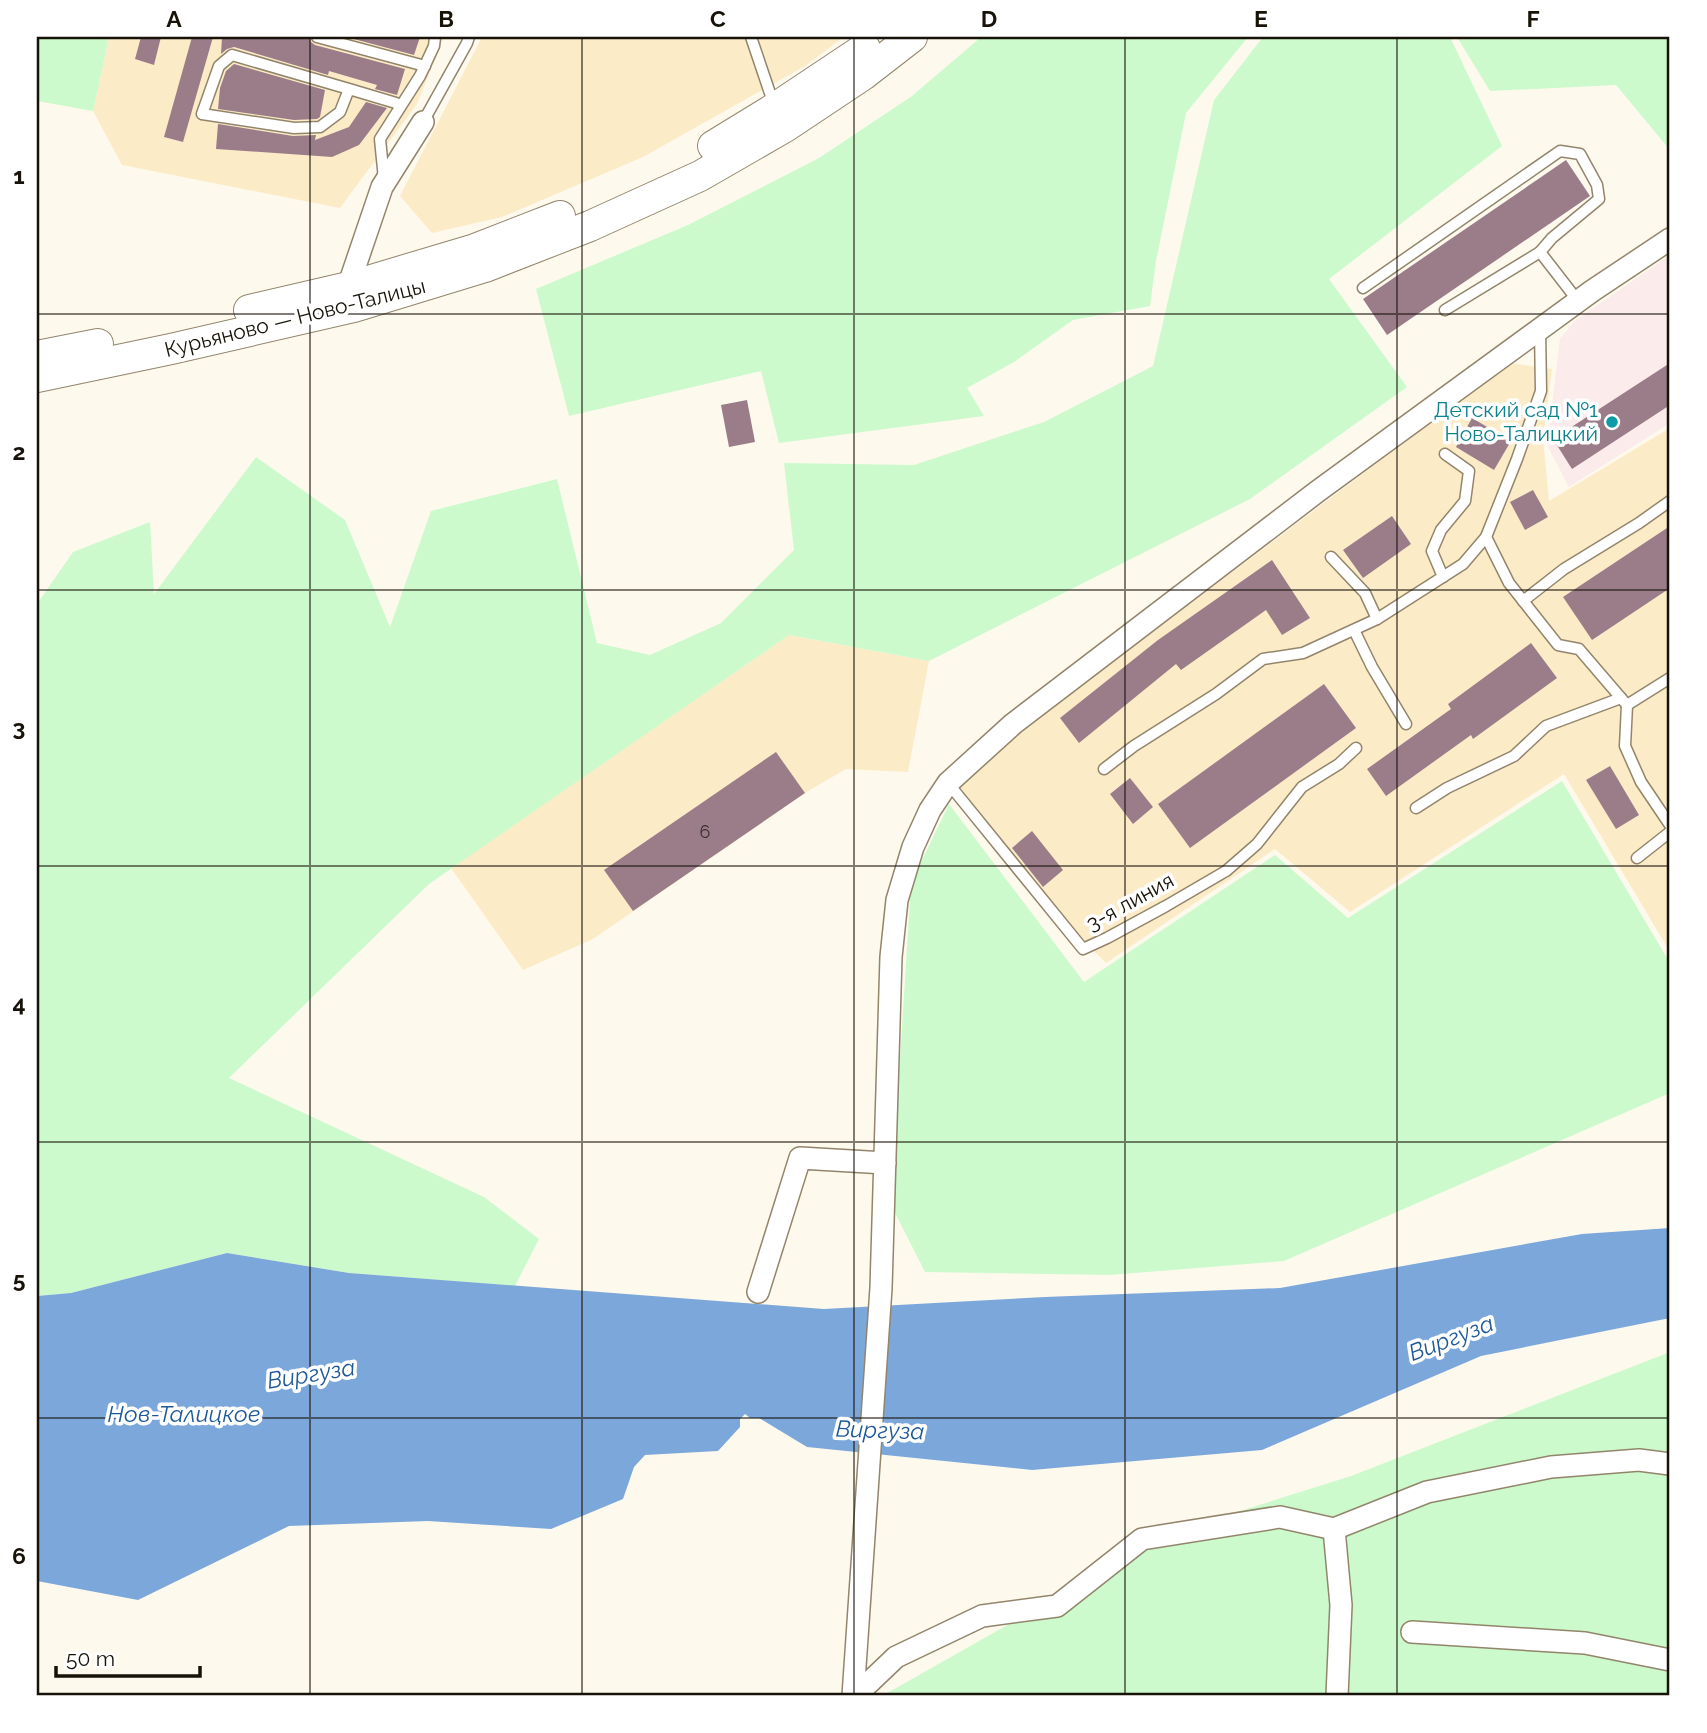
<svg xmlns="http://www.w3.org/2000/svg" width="1707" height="1733" viewBox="0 0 1707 1733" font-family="Raleway,sans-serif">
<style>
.built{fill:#fcebc7}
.education{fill:#fbebea}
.green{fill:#ccfacd}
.water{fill:#7ca7db}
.building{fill:#9b7d8a}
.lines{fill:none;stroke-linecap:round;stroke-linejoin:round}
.lane-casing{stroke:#92856b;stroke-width:13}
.street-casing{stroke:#92856b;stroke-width:24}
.secondary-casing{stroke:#92856b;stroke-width:32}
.lane{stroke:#fff;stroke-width:10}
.street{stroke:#fff;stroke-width:21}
.secondary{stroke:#fff;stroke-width:30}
.grid{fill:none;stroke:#181309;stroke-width:2;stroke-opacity:0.55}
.culture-dot{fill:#0f9aa8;stroke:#fff;stroke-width:2.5}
.labels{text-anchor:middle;stroke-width:7;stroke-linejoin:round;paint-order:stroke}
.number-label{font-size:18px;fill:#392e29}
.street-label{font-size:21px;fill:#181309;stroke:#fff}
.culture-label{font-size:21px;fill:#0d838f;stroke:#fff;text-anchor:end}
.water-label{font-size:23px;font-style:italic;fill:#1e5898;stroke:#fff}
.neatline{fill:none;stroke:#181309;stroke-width:2.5}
.grid-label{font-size:23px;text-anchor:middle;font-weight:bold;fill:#181309}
</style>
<rect width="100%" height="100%" fill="#fef9ed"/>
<g class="built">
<path d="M109 37H444L417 104 340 208 122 165 93 111Z"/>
<path d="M482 37H844L805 66 643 157 502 217 432 233 400 196Z"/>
<path d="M1510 363 1552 369 1543 438 1549 501 1670 428V952L1564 774 1350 912 1275 849 1106 963 1073 930 952 783Z"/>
<path d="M789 635 929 661 908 772 846 769 805 793 593 939 523 970 451 868Z"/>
</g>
<path class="education" d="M1670 255V423L1569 487 1547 445 1560 339 1576 320Z"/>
<g class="green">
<path d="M37 37H109L93 111 37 101Z"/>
<path d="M981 37H1248L1186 113 1156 261 1150 306 1073 320 1014 362 967 388 984 416 779 443 761 371 569 416 536 289 688 225 819 158 912 96Z"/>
<path d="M1263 37H1450L1502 146 1329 279 1407 387 1250 499 929 661 789 635 429 884 229 1078 484 1197 539 1239 515 1286 349 1273 227 1253 71 1293 37 1296V604L73 552 150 522 154 594 256 457 345 520 390 627 431 511 557 479 597 643 650 655 721 623 794 550 784 463 914 465 1044 422 1153 366 1214 100Z"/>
<path d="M1457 37H1670V150L1616 85 1490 91Z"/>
<path d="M1562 781 1670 963V1093L1284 1261 1110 1275 925 1272 891 1205 911 883 949 804 1084 982 1275 855 1348 918Z"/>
<path d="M1670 1352V1696H882L1170 1533 1351 1476Z"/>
</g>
<path class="water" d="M1670 1228V1318L1481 1356 1262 1450 1032 1470 807 1447 759 1418H750L745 1414 740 1419V1427L718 1451 645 1455 634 1467 623 1499 551 1529 428 1521 289 1526 138 1600 37 1581V1296L71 1293 227 1253 349 1273 824 1309 1045 1297 1280 1288 1582 1234Z"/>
<g class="building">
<path d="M141 37H161L154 65 135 59Z"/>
<path d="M192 37H213L183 142 164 137Z"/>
<path d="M222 37H309L311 42 315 45 405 69 397 95 375 89 377 85 329 71 328 75 234 47 227 49 221 54Z"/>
<path d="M346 37H420L414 55Z"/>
<path d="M234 64 325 90 320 117 317 119 294 120 218 109 220 88 226 71Z"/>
<path d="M366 102 387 108 359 145 332 157 216 149 218 124 293 136 316 135 315 140 349 127Z"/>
<path d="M1566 160 1590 196 1387 335 1363 299Z"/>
<path d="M1670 363V405L1572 469 1553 439Z"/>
<path d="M747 400 755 442 729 447 721 405Z"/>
<path d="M1472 418 1511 441 1494 470 1456 447Z"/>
<path d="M1533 490 1548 517 1525 530 1510 502Z"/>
<path d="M1392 516 1411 544 1363 578 1343 550Z"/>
<path d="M1670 526V588L1592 640 1563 597Z"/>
<path d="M1272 560 1310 618 1282 635 1266 610 1181 670 1176 664 1079 743 1060 718 1158 640Z"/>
<path d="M1531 643 1557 678 1473 739 1471 735 1386 796 1367 769 1451 709 1448 704Z"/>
<path d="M1324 684 1356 728 1190 848 1158 804Z"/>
<path d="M776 752 805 793 633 911 604 870Z"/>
<path d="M1610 766 1639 815 1616 829 1586 780Z"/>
<path d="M1130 778 1153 807 1133 824 1110 794Z"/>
<path d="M1032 831 1063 870 1043 887 1012 848Z"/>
</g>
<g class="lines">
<defs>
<g id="lane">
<path d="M317 37 425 66"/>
<path d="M751 37 774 105"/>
<path d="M349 89 232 55 219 66 202 114 294 128 320 127 340 112 349 89 396 103 400 107"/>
<path d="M423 122 467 43 469 37"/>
<path d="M384 179 380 139 420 76 434 46 435 37"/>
<path d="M1363 288 1560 151 1580 154 1597 185 1599 199 1552 238 1540 252 1578 301"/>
<path d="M1445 310 1540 252"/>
<path d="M1486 537 1509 583 1558 645 1579 649 1627 705 1670 678"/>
<path d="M1331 557 1365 593 1377 619"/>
<path d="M1443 577 1432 551 1441 530 1465 501 1469 471 1445 454"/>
<path d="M1523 601 1564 569 1639 523 1670 501"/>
<path d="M1354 630 1372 667 1406 724"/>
<path d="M1627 705 1625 746 1641 782 1670 825"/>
<path d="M1104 769 1134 746 1216 694 1263 659 1303 653 1377 619 1463 564 1486 537 1517 459 1541 391 1540 329"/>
<path d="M948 783 1083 949 1107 938 1166 906 1226 871 1257 844 1302 787 1339 764 1356 748"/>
<path d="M1416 808 1447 788 1514 756 1546 726 1621 698"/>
<path d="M1637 858 1670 832"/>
</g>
<g id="street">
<path d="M348 287 382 187 423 122"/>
<path d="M758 1292 800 1158 885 1163"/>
<path d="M1334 1529 1341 1605 1337 1696"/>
<path d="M1412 1632 1585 1643 1670 1660"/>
<path d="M853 1696 881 1288 891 957 897 900 913 847 930 810 948 783 1013 724 1318 491 1592 291 1670 239"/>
<path d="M855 1696 896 1657 982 1616 1057 1606 1142 1539 1280 1517 1334 1529 1427 1492 1551 1467 1639 1460 1670 1464"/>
</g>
<g id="secondary">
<path d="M713 146 775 108 865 48"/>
<path d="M249 310 348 287 475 249 560 216"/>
<path d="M37 356 98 344"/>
<path d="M37 377 171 349 354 307 485 267 590 226 700 176 785 127 863 75 912 37"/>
</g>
</defs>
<use href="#lane" class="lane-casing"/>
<use href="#street" class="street-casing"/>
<use href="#secondary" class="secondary-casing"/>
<use href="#lane" class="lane"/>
<use href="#street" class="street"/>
<use href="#secondary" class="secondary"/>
</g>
<path class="grid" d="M310 37V1696M582 37V1696M854 37V1696M1125 37V1696M1397 37V1696M37 314H1670M37 590H1670M37 866H1670M37 1142H1670M37 1418H1670"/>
<circle class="culture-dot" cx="1612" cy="422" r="7"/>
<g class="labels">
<g class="number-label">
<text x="705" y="838">6</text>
</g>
<g class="street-label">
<text transform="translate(295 318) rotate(-14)" y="7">Курьяново — Ново-Талицы</text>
<text transform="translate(1130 902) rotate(-29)" y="7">3-я линия</text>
</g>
<g class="culture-label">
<text x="1598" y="417">Детский сад №1<tspan x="1598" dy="24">Ново-Талицкий</tspan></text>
</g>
<g class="water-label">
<text transform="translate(1451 1338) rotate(-21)" y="8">Виргуза</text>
<text transform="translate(311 1374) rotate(-9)" y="8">Виргуза</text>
<text x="184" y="1422">Нов-Талицкое</text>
<text transform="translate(880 1430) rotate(2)" y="8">Виргуза</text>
</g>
</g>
<rect width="1707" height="1733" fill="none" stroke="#ffffff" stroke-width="77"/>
<path d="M56 1666v10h144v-10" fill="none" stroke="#181309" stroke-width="3.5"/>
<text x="66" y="1666" font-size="21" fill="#181309" stroke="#ffffff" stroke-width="5" paint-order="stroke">50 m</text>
<rect x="38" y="38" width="1630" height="1656" class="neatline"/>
<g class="grid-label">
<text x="174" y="27">A</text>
<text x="446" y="27">B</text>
<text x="718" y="27">C</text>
<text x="989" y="27">D</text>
<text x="1261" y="27">E</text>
<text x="1533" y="27">F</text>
<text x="19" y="184">1</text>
<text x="19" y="460">2</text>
<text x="19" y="736">3</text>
<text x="19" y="1012">4</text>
<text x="19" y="1288">5</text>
<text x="19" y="1564">6</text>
</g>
</svg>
